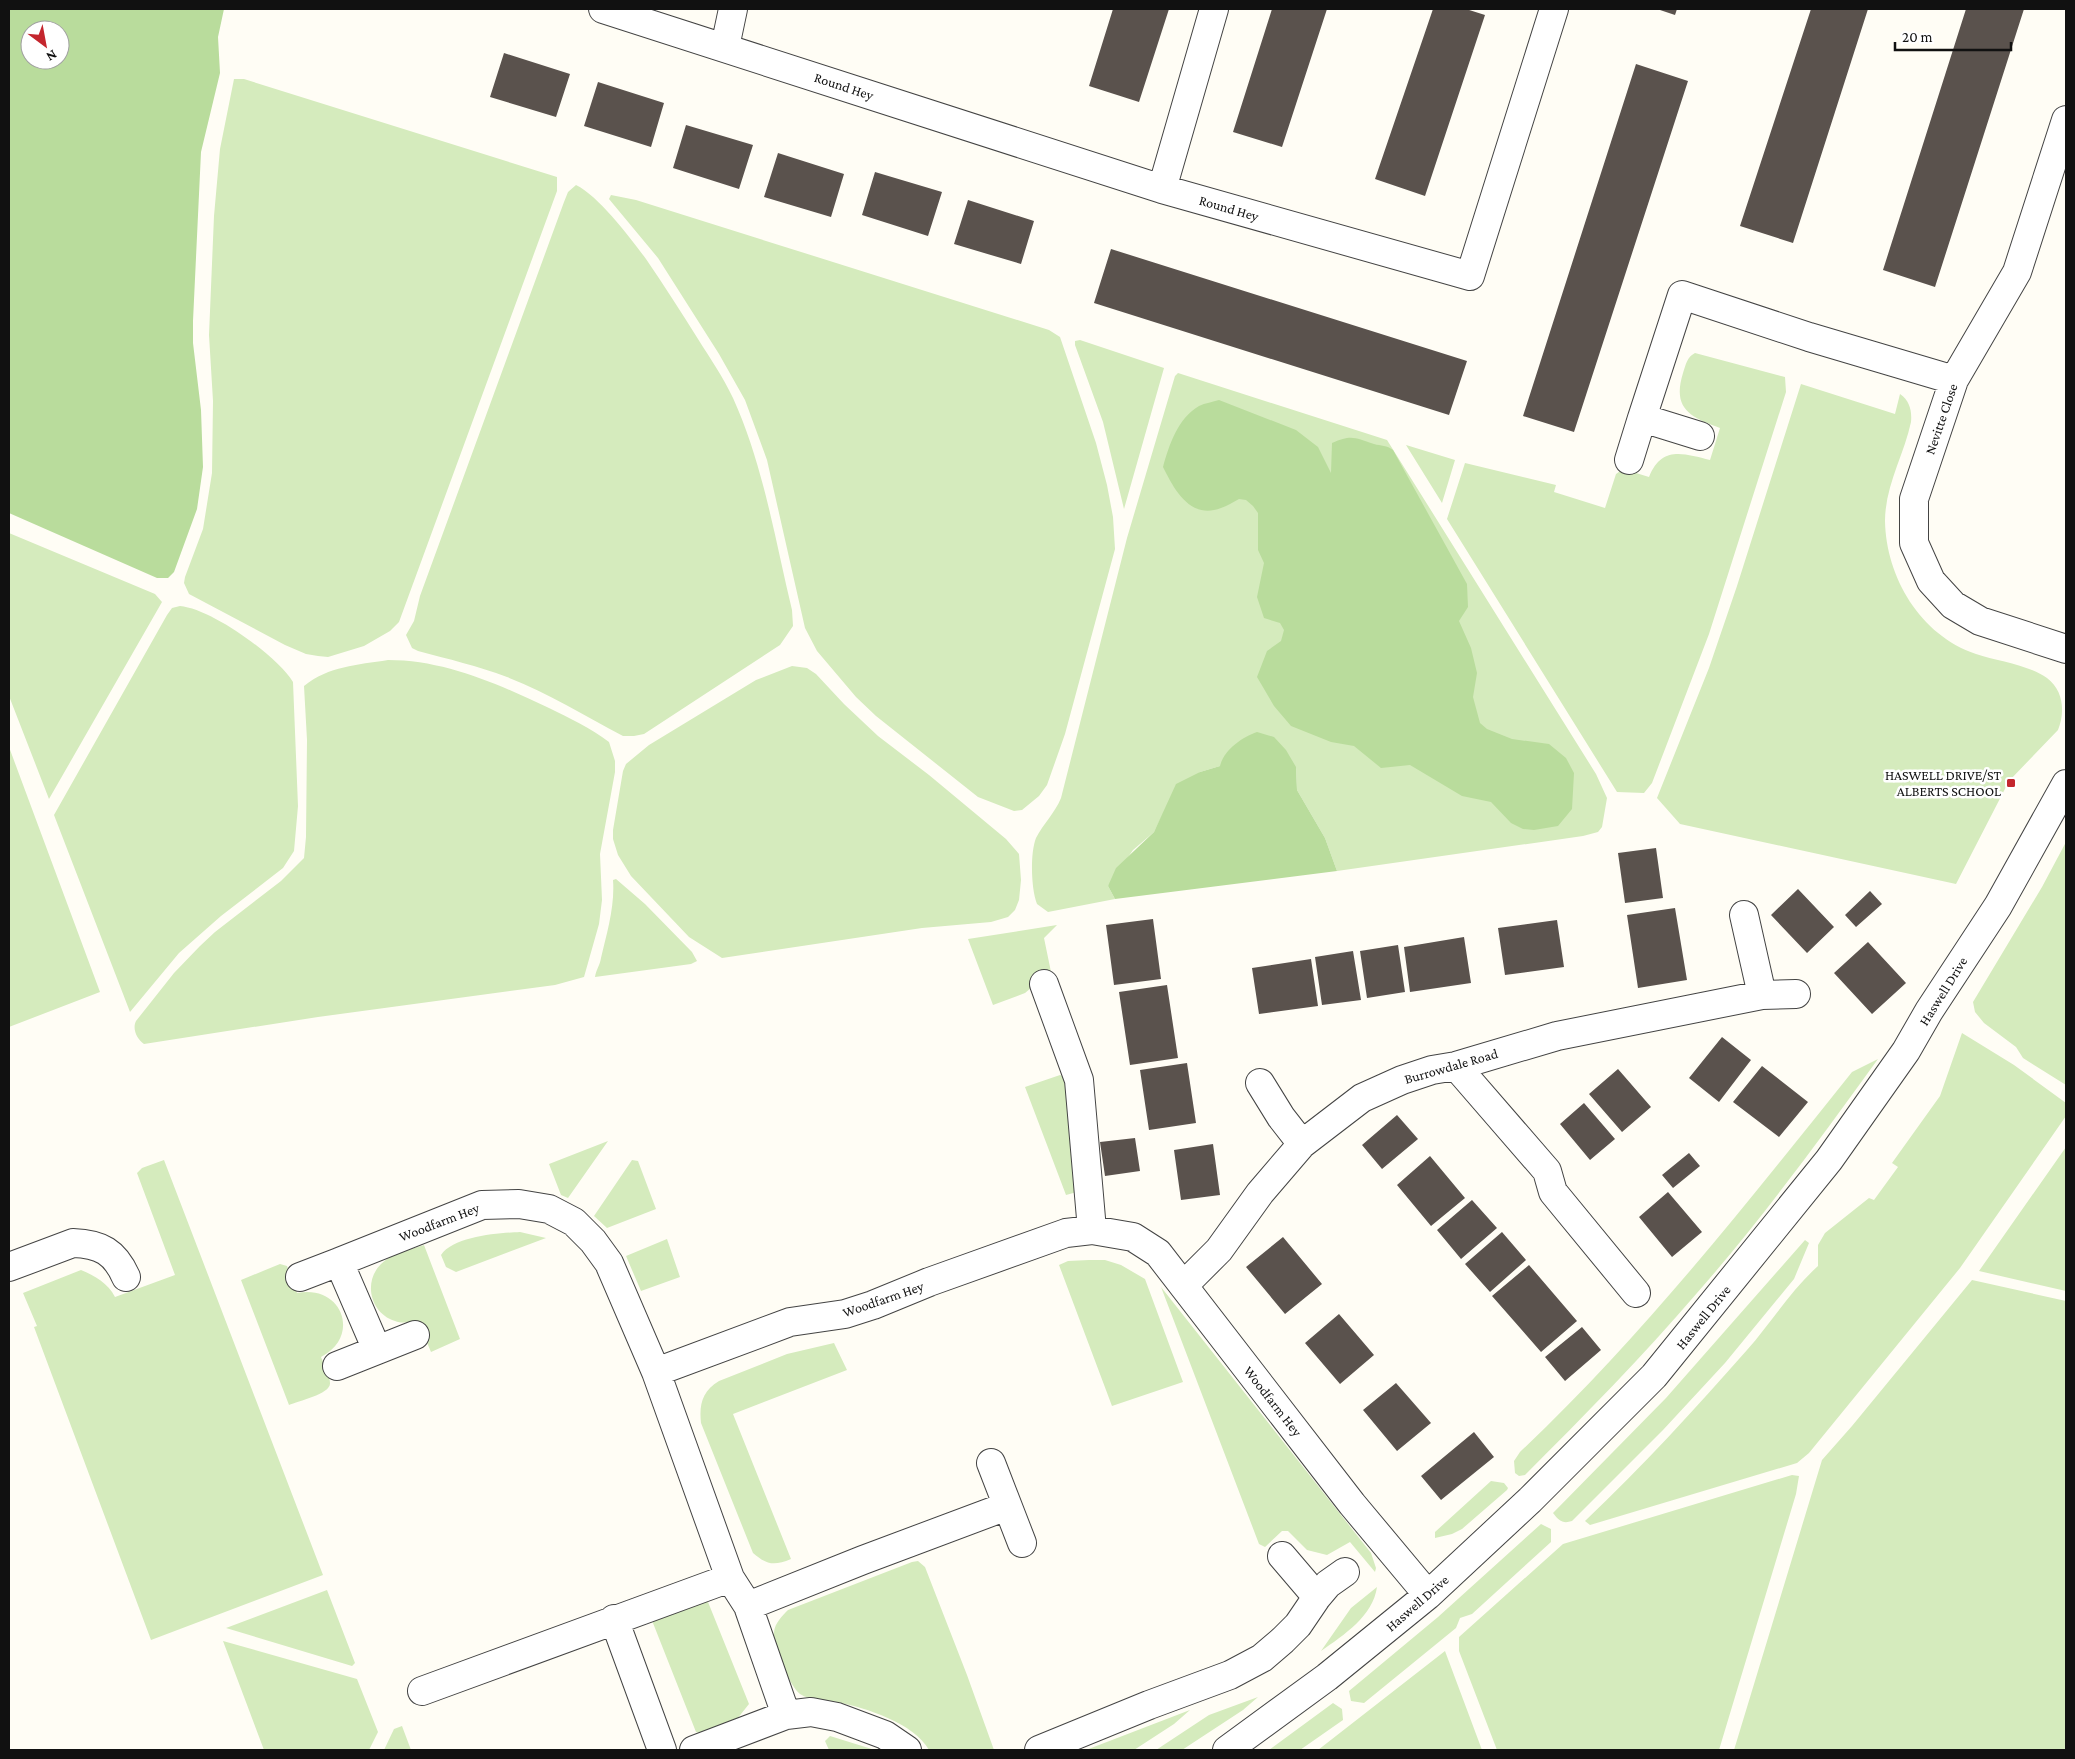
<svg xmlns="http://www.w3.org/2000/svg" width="2075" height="1759" font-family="'Crimson Pro',serif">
  <rect width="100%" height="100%" fill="#fffdf5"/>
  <path fill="#d5ebbd" d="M234,79H244L557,177V191L399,622L390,631L364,646L328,657L318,656L306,654L285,645L189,594L184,583L185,577L203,529L212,473L213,401L209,335L214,216L220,149Z
    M576,185C599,196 631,239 646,259C664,285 681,312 698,339C710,358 723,377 733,398C763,464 775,539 792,610L793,626L780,645L644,734L634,736H623C585,716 548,693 507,677C478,666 448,659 418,651L412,648L406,635L414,621L420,596L564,202L568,192Z
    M611,195L636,200L1049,330L1060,337L1096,443L1107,485L1113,517L1115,549L1065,734L1047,785L1039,796L1022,810L1014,811L978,797L876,716L856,697L817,651L805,628L767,460L745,400L719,354L658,258L609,199Z
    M1080,340L1164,368L1124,509L1103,422L1075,345V341Z
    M1695,353L1785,377L1786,392L1709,634L1652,783L1644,793L1617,792L1447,519L1465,463L1556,485L1554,492L1605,508L1616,474L1623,469L1649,477C1662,445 1684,454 1710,460L1720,428C1690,417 1672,409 1683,373C1686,364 1687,357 1695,353Z
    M1178,373L1387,440L1596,774L1607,798L1602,827L1598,832L1583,836L1337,871L1325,838L1297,790L1296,767L1220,766L1200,772L1164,812L1154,832L1133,850L1108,886L1115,899L1048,912L1037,904C1031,889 1030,853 1036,838C1043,824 1055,813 1061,798L1127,538L1175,376Z
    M1801,384L1895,414L1900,394C1910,401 1912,411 1911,422C1904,455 1885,486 1885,521C1886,577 1920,635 1976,654C1997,661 2029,665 2047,678C2064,691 2065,712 2058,730L2009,781L1956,884L1680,824L1657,798L1709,668L1737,586Z
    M1406,445L1455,460L1442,503Z
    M9,533L155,594L162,602L49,799L9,696Z
    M180,606C212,609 276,655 293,682L298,806L294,851L283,868L221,916L179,953L130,1012L54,815L167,615L172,608Z
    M388,660C445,660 498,684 549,708C569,718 591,728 609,742L615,761V772L600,854L602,900L599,924L584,977L555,985L318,1017L144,1044C137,1039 132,1029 136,1021L174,973L200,946L215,932L281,881L304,858L306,837L307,740L304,686C329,666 357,665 388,660Z
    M792,666L807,668L816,674L844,704L878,736L929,775L1006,839L1019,854L1021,880L1019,900L1015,910L1008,917L991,922L922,928L722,958L689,937L631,876L618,855L613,839V830L623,771L626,764L649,745L756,680Z
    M9,747L100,992L9,1027Z
    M2066,842V1085L2023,1058L2016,1047L1984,1023L1975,1012L1973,1002L2042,887Z
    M616,879L645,904L692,952L697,961L691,964L595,977C596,970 600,965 601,958C607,933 615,906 613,880Z
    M1057,925L1044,938L1051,972L1030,979L1031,988L1025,993L993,1005L968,939Z
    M1962,1033L2014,1065L2066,1103V1116L1960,1268L1809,1453L1797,1463L1590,1525L1585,1521C1642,1467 1695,1409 1747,1350C1770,1324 1792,1289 1818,1266V1245L1825,1233L1869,1198L1874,1200L1898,1167L1892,1163L1940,1096Z
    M1878,1059C1820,1139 1762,1219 1697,1293C1642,1357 1584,1416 1525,1475L1519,1476L1515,1473L1514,1461L1520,1452C1643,1336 1747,1203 1852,1072Z
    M1060,1075L1068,1079L1077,1192L1066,1195L1025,1087Z
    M608,1141L568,1198L561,1195L549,1164Z
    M2066,1147V1291L1979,1271Z
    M164,1160L323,1575L151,1640L34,1327L37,1326L23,1293L81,1270C95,1276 108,1283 115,1297L175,1275L137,1173L142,1168Z
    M632,1160L638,1161L656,1209L607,1228L594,1216Z
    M520,1232L546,1238L456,1272L446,1267L441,1255C454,1236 499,1233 520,1232Z
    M667,1239L680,1277L641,1291L626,1256Z
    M1805,1240L1809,1243L1794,1279L1725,1363L1663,1430L1572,1521C1563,1524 1559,1521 1553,1513L1666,1398Z
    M424,1245L460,1339L431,1352L418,1321C410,1322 402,1324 395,1321C370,1313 363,1282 381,1264C392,1253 410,1250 424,1245Z
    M1089,1260H1105L1121,1265L1145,1279L1183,1382L1112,1406L1059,1265L1068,1261Z
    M280,1264L287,1266L297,1293C343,1284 361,1337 321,1357C324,1365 330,1375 330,1383C331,1394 298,1401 289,1405L241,1280Z
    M1972,1280L2066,1301V1750H1734L1822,1460L1852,1426Z
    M1161,1287L1371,1553L1376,1568L1375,1572L1350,1542L1327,1555L1307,1550L1288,1531H1282L1265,1547L1259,1544Z
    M834,1343L847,1370L733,1414L791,1559C774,1566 767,1565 753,1553L701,1423C699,1405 702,1391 719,1381L787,1354Z
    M1792,1475L1799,1476L1796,1494L1719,1750H1497L1459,1651V1637L1563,1544Z
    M1491,1481L1504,1483L1508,1488L1507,1490L1462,1529L1452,1534L1435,1538V1532Z
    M1541,1524L1551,1529V1542L1472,1614L1460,1618L1456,1628L1364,1703L1351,1701L1349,1691L1438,1617Z
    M918,1561L925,1567L967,1675L994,1750H929C914,1723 866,1708 837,1702C825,1699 810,1701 800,1694C790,1687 772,1644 774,1632C775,1623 782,1616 788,1610L912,1562Z
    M1377,1587C1373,1616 1344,1635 1321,1651L1351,1608Z
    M327,1590L355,1663L352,1666L226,1628Z
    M702,1598L708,1602L749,1704L737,1719L701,1733L696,1732L651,1618Z
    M223,1641L357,1679L378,1732L369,1750H264Z
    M1445,1651L1482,1750H1318Z
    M1258,1697L1243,1710L1182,1750H1156L1209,1715Z
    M1333,1703L1342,1709L1343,1720L1300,1750H1269Z
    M1190,1710L1174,1724L1134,1750H1086Z
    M402,1726L411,1750H384L394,1729Z
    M830,1736L875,1750H829L825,1741Z"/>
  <path fill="#b9dc9c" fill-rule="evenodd" d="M9,9H224L218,37L220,73L201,152L193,321V343L201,410L203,467L197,509L174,572L168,578H157L9,513ZM30,30H60V60H30Z
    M1219,400L1296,430L1318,447L1331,473L1332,443C1352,434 1355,438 1374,444C1381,446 1387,445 1393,450L1467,584L1468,607L1459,621L1471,648L1477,673L1473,697L1480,723L1487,729L1512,739L1549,744L1566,758L1574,773L1572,809L1558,826L1534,830L1523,829L1511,823L1491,802L1462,796L1410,765L1381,768L1354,746L1331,742L1291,726L1274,706L1257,677L1267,651L1281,641L1284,630L1280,623L1264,618L1257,597L1264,563L1258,550V513L1253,506L1246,500L1239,499C1233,502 1227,506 1221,508C1190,520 1174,489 1163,467C1169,445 1178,418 1199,406C1205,403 1213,402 1219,400Z
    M1257,732L1274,737L1286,750L1296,767L1297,790L1325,838L1337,871L1115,899L1108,886L1116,868L1154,832L1176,784L1200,772L1220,766C1224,750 1242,737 1257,732Z"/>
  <path fill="#5a524d" d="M1113,9H1169L1139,102L1089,86Z
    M1272,9H1327L1282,147L1233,132Z
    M1433,9H1466L1485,15L1425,196L1375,179Z
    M1657,9H1677L1675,15Z
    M1811,9H1868L1793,243L1740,226Z
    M1966,9H2024L1935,287L1883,270Z
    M504,53L570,74L556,117L490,97Z
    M1636,64L1688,81L1574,432L1523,416Z
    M598,82L664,103L651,147L584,126Z
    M686,125L753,145L739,189L673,168Z
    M778,153L844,174L831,217L764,197Z
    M875,172L942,192L928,236L862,215Z
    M968,200L1034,221L1021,264L954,244Z
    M1111,249L1467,361L1449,415L1094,303Z
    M1656,848L1663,898L1625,903L1618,853Z
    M1798,889L1834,927L1807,953L1771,915Z
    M1870,891L1882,904L1856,927L1845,915Z
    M1675,908L1687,980L1638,988L1627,915Z
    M1153,919L1161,979L1114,985L1106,925Z
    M1557,920L1564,967L1505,975L1498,928Z
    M1464,937L1471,983L1410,992L1404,947Z
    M1868,942L1906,983L1872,1014L1834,973Z
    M1398,945L1405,992L1367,998L1360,951Z
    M1353,951L1361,1000L1322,1005L1315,957Z
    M1311,959L1318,1006L1259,1014L1252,968Z
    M1167,985L1178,1058L1130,1065L1119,992Z
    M1722,1037L1751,1060L1719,1102L1689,1078Z
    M1187,1063L1196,1123L1149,1130L1140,1070Z
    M1762,1066L1808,1102L1779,1137L1733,1102Z
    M1618,1069L1651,1107L1622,1132L1589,1094Z
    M1584,1103L1615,1139L1590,1160L1560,1124Z
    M1397,1115L1418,1139L1382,1169L1362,1145Z
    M1135,1138L1140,1171L1105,1176L1100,1142Z
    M1213,1144L1220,1195L1181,1200L1174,1150Z
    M1689,1153L1700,1166L1673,1188L1662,1175Z
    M1430,1156L1465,1198L1431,1226L1397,1185Z
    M1668,1192L1702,1232L1672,1257L1639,1217Z
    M1472,1200L1497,1228L1461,1259L1437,1230Z
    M1502,1232L1526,1260L1490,1292L1465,1264Z
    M1283,1237L1322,1284L1285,1314L1246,1267Z
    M1529,1265L1577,1321L1541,1352L1492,1296Z
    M1339,1314L1374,1355L1340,1384L1305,1343Z
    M1582,1327L1601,1350L1565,1381L1545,1357Z
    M1396,1383L1431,1423L1397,1451L1363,1410Z
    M1474,1432L1494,1457L1441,1500L1421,1476Z"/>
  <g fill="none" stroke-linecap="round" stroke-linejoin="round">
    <defs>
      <path id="minor" d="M603,9L1162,189L1470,276L1554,9
        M725,47L733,9
        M2066,120L2017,272L1954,380L1914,499V543L1931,581L1953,605L1980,621L2066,649
        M1162,189L1214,9
        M1642,418L1682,295L1809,337L1954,380
        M1629,460L1642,418L1700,436
        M1744,915L1762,995
        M1044,984L1079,1080L1092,1230
        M1456,1066L1547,1171L1553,1192L1636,1293
        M1260,1083L1281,1117L1302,1144
        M9,1267L73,1243C101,1244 115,1252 126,1277
        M300,1277L339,1262
        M1184,1285L1219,1250L1260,1193L1302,1144L1362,1098L1402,1080L1432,1070L1456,1066L1557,1036L1762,995L1796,994
        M377,1350L339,1262L482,1205L519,1204L549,1209L574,1222L593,1241L609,1263L656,1372L730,1578L748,1606L786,1715
        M337,1366L415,1335
        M656,1372L790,1322L845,1314L873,1305L929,1282L1066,1233L1092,1230L1133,1237L1158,1253L1352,1504L1428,1595
        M991,1463L1022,1543
        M1282,1556L1317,1597
        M748,1606L863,1560L1007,1506
        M614,1619L662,1750
        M422,1691L730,1578
        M694,1750L786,1715L811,1712L837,1717L885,1735L907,1750
        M1039,1750L1149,1705L1230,1675L1262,1658L1283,1640L1298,1625L1317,1597L1328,1584L1345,1572
        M1227,1750L1327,1677L1428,1595L1530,1500L1654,1376L1829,1160L1906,1051L1929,1011L1998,906L2066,784"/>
    </defs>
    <use href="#minor" stroke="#444" stroke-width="30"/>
    <use href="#minor" stroke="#fff" stroke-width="28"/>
  </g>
  <rect fill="#c4262e" stroke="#fff" stroke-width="2" x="2006" y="778" width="10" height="10" rx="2.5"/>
  <g text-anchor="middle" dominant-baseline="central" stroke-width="5" stroke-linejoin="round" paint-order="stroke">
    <g font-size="14" fill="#111" stroke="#fff">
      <text transform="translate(844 86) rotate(18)">Round Hey</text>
      <text transform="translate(1229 208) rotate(16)">Round Hey</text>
      <text transform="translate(1941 419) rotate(-71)">Nevitte Close</text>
      <text transform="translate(1943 991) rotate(-58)">Haswell Drive</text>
      <text transform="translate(1451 1066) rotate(-16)">Burrowdale Road</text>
      <text transform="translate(439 1222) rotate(-21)">Woodfarm Hey</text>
      <text transform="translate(883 1299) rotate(-19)">Woodfarm Hey</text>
      <text transform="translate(1703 1317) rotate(-51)">Haswell Drive</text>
      <text transform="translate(1273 1401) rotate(52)">Woodfarm Hey</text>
      <text transform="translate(1417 1603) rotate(-41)">Haswell Drive</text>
    </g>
    <g font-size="14" fill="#111" stroke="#fff" text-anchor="end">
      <text x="2001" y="775">HASWELL DRIVE/ST<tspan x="2001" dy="16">ALBERTS SCHOOL</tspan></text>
    </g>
  </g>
  <rect width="2075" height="1759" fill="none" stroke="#111111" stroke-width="20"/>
  <g transform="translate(45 45) rotate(148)"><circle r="24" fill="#ffffff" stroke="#a0a0a0"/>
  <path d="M0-4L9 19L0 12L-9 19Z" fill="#c4262e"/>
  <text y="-8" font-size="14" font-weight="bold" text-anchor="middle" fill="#111111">N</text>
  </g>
  <path d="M1895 42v8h116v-8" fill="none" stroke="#111111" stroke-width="2.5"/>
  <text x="1902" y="42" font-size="15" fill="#111111" stroke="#ffffff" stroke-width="4" paint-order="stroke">20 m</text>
</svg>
